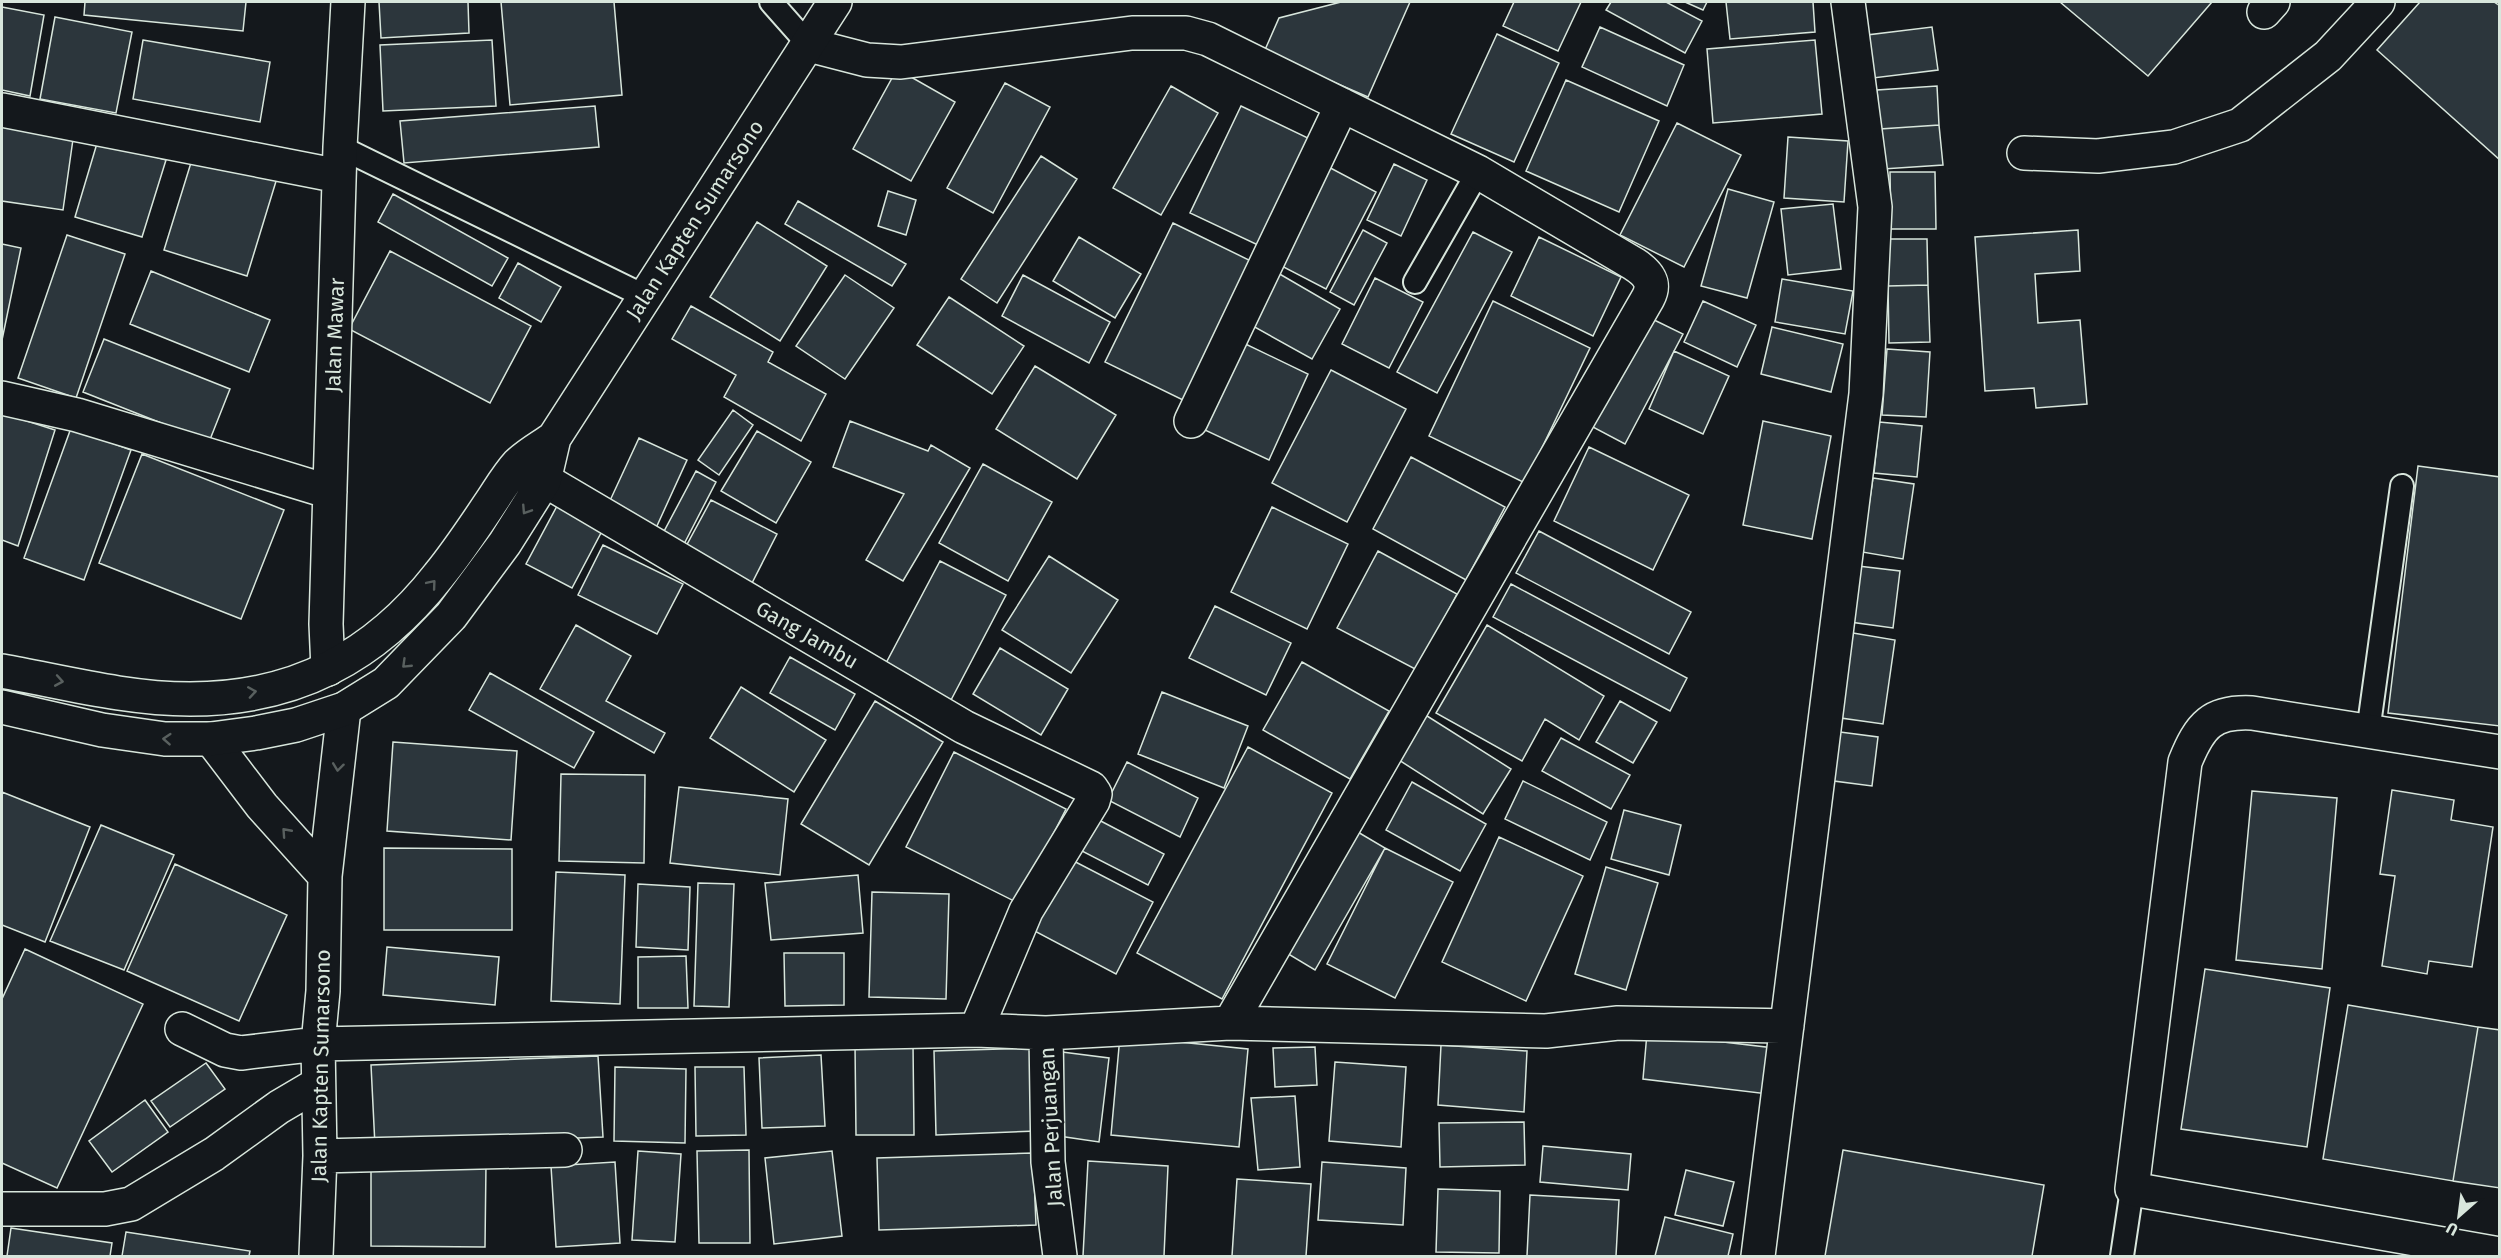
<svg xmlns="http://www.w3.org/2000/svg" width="2501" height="1258" font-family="'Fira Sans',sans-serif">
  <rect width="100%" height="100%" fill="#14181c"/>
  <path fill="#2c363c" stroke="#d8e6dc" stroke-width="1.5" d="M85,2H246L243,31L84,15Z
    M379,2H468L469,33L381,38Z
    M501,2H614L622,95L510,105Z
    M1341,2H1410L1368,97L1264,52L1279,18Z
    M1514,2H1581L1558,51L1503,26Z
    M1611,2H1666L1702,21L1685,53L1606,10Z
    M1685,2H1707L1703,10Z
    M1726,2H1813L1815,32L1730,39Z
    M2060,2H2212L2148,76Z
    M2420,2H2494L2500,6V160L2377,50Z
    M2,7L44,15L30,96L2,90Z
    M55,17L132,32L116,113L40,99Z
    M1600,27L1684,65L1667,106L1582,67Z
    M1932,27L1938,70L1873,78L1867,35Z
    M1497,34L1559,63L1514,162L1451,134Z
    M143,40L270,62L260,122L133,99Z
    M492,40L496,106L383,111L380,45Z
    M1815,40L1822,114L1713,123L1707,49Z
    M897,69L955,102L911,181L853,149Z
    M1566,80L1659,121L1619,212L1526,171Z
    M1005,83L1050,107L993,213L947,188Z
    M1171,86L1218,113L1161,215L1113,188Z
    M1937,86L1939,125L1880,129L1877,90Z
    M595,106L599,147L404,163L400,121Z
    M1241,106L1310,139L1260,246L1190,213Z
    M2,115L75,125L63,210L2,201Z
    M1677,123L1741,155L1684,267L1620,235Z
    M1939,125L1943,165L1883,169L1880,129Z
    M1788,137L1848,141L1844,202L1784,198Z
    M98,140L166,160L142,237L75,217Z
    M194,153L277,178L247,276L164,250Z
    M1041,156L1077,179L997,303L961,279Z
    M1321,163L1376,192L1326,289L1270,260Z
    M1394,164L1427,180L1401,236L1367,220Z
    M1890,172H1935L1936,229H1891Z
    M1728,189L1774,202L1747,298L1701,286Z
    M888,191L916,200L906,235L878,226Z
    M393,194L508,258L492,286L378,222Z
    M798,201L906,264L892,286L785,224Z
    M1833,204L1841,269L1788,275L1781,209Z
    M757,222L827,266L780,341L710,297Z
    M1173,223L1255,263L1187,402L1105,362Z
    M1363,230L1387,243L1354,305L1330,292Z
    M2078,230L2080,271L2035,274L2038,323L2080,320L2087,404L2036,408L2034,388L1985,391L1975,237Z
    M1473,232L1512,252L1437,393L1397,372Z
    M67,235L125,254L76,398L18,378Z
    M1079,237L1141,274L1115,318L1053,281Z
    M1539,237L1621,277L1593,336L1511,296Z
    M1886,239H1927L1928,285L1888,286Z
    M2,244L21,248L2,340Z
    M390,251L531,326L490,403L349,329Z
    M518,263L561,287L541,322L499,298Z
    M1271,269L1340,309L1312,359L1242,320Z
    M151,271L270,320L249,372L130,324Z
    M845,275L894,308L845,379L796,346Z
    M1023,275L1110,322L1089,363L1002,316Z
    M1375,278L1423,302L1389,368L1342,344Z
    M1782,279L1853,291L1845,334L1775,322Z
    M1928,285L1930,342L1889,343L1888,286Z
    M949,297L1024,346L992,394L917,345Z
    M1493,301L1590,348L1525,483L1429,436Z
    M1703,301L1756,325L1737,367L1684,342Z
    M691,306L773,352L768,362L826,394L801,441L724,397L736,375L672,339Z
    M1646,316L1683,334L1625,444L1589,425Z
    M1772,327L1843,344L1831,392L1761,374Z
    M1233,338L1308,374L1269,460L1192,424Z
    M104,339L230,389L209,442L83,392Z
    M1887,349L1930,352L1926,417L1882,415Z
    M1674,351L1729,376L1703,434L1649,409Z
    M1035,366L1116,415L1077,479L996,429Z
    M1331,370L1406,409L1347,522L1272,483Z
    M733,410L753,425L719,475L698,460Z
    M2,413L55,430L18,546L2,540Z
    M850,421L928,451L931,445L970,468L903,581L866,560L904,494L833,467Z
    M1763,421L1831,436L1812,539L1743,525Z
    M1879,422L1922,426L1917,477L1874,473Z
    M71,428L131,450L84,580L24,558Z
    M757,431L811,462L776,523L721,491Z
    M639,438L687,460L656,528L607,507Z
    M1589,447L1689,495L1653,570L1554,521Z
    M142,454L284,510L241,619L99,563Z
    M1411,457L1505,507L1466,580L1373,529Z
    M983,464L1052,502L1008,581L939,543Z
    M2418,466L2500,477V726L2388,713Z
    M696,471L716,482L682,548L661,537Z
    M1873,478L1914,484L1903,559L1862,552Z
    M711,500L777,534L751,585L684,550Z
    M557,506L602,531L572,588L526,564Z
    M1272,507L1348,544L1307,629L1231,592Z
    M1539,531L1691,612L1669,654L1516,573Z
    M603,545L683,584L657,634L578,595Z
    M1378,551L1457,594L1417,670L1337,628Z
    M1049,556L1118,600L1071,673L1002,630Z
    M940,561L1006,595L951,700L885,665Z
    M1858,566L1900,571L1893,628L1850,622Z
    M1511,584L1687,678L1670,711L1493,617Z
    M1215,606L1291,643L1266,695L1189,658Z
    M576,625L631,656L606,701L665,733L654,753L540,689Z
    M1487,625L1604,696L1579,740L1545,719L1522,761L1436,713Z
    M1853,633L1895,640L1883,724L1841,718Z
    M1000,648L1068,689L1041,735L973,694Z
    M790,657L855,694L835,730L770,693Z
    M1302,662L1389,711L1350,779L1263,730Z
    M490,673L594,732L574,768L469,710Z
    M741,687L826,740L794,792L710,738Z
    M1162,692L1248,726L1224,788L1138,754Z
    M875,701L943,742L869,865L801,824Z
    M1620,701L1657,722L1633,763L1596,742Z
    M1416,709L1511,769L1483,814L1388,753Z
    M1840,732L1878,737L1872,786L1834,781Z
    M1561,738L1630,775L1611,809L1542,771Z
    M393,742L517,751L511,840L387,831Z
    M1248,747L1332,793L1222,999L1137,953Z
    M954,752L1066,809L1018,903L906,847Z
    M1127,762L1198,798L1180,837L1108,800Z
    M561,774L645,775L644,863L559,861Z
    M1523,781L1607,822L1590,860L1505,819Z
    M1412,782L1486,824L1460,871L1386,830Z
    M679,787L788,799L780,875L670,863Z
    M2392,790L2454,800L2451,820L2493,827L2472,967L2429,961L2427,974L2382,966L2395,876L2380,874Z
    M2252,791L2337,798L2322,969L2236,960Z
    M2,792L90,827L45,942L2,925Z
    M1624,810L1681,825L1669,875L1611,859Z
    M1095,818L1164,854L1148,885L1078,849Z
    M101,825L174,855L124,970L50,941Z
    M1351,828L1385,848L1315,970L1280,949Z
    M1499,837L1583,876L1526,1001L1442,962Z
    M384,848L512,849V930H384Z
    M1385,848L1453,882L1395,998L1327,964Z
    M1064,856L1153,902L1116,974L1027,927Z
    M175,864L287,915L239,1021L127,971Z
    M1606,867L1658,883L1626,990L1575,974Z
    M556,872L625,875L620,1004L551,1001Z
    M858,875L863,933L771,940L765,883Z
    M698,883L734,884L729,1007L694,1006Z
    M638,884L690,887L688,950L636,947Z
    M872,892L949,894L946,999L869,997Z
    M387,947L499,957L495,1005L383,995Z
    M25,949L143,1004L57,1188L2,1163V999Z
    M784,953H844V1005L785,1006Z
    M686,956L688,1008H638V957Z
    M2205,969L2330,988L2307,1147L2181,1129Z
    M2348,1005L2478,1027L2453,1181L2323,1159Z
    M2478,1027L2500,1030V1188L2453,1181Z
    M1647,1033L1774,1048L1768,1094L1643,1079Z
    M1120,1036L1248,1049L1239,1147L1111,1135Z
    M855,1044H913L914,1135H856Z
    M1441,1045L1527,1051L1524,1112L1438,1105Z
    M1315,1047L1317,1085L1275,1087L1273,1048Z
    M1034,1048L1037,1131L936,1135L934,1051Z
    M1062,1052L1109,1058L1099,1142L1052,1135Z
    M821,1055L825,1126L762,1128L759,1058Z
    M598,1056L603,1137L375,1146L371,1065Z
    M1335,1062L1406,1067L1401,1147L1329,1141Z
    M206,1063L225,1089L170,1127L151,1101Z
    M615,1067L686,1069L685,1143L614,1141Z
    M695,1067H744L746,1135L696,1136Z
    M1295,1096L1300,1167L1258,1170L1251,1098Z
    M145,1100L168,1132L112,1172L89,1141Z
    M1524,1122L1525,1165L1440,1167L1439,1123Z
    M1543,1146L1631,1154L1628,1190L1540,1182Z
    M749,1150L750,1243H699L697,1151Z
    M1843,1150L2044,1185L2032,1256H1825Z
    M638,1151L681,1154L675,1242L632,1240Z
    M832,1151L842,1236L774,1244L765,1158Z
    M1033,1153L1036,1225L879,1230L877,1158Z
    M1088,1161L1168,1166L1164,1256H1083Z
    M615,1162L620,1243L556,1247L551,1166Z
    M1322,1162L1406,1168L1403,1225L1318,1220Z
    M371,1163L486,1164L485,1247L371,1246Z
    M1686,1170L1734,1182L1723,1226L1675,1215Z
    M1237,1179L1311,1184L1306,1256H1232Z
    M1438,1189L1500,1191L1499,1253L1436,1252Z
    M1530,1195L1619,1200L1616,1256H1527Z
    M1665,1217L1733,1234L1728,1256H1655Z
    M11,1228L112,1243L110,1256H7Z
    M126,1232L250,1251L249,1256H122Z"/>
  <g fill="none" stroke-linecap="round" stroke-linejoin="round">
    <defs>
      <path id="service" d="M771,2L809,45
        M340,147L646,297
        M1415,282L1478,172
        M2368,732L2402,486
        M2122,1256L2132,1189"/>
      <path id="minor" d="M2264,12L2273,2
        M809,45L867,60L901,62L1132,33H1186L1208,39L1478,172L1634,264C1648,273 1656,283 1648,298L1230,1023
        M2,110L339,176
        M2024,153L2098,156L2174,147L2240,125L2328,56L2378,2
        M2,398L77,415L330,492
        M1191,421L1342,105
        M519,465L964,727L1091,788L1095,794L1093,801L1026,911L976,1030
        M328,669L326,624L340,147L348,2
        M211,739L262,806L325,876
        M2500,752L2252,713C2212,711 2200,725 2185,762L2132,1189L2500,1254
        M182,1029L225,1050L241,1053L318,1044L976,1030L1046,1033L1230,1023L1546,1031L1618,1023L1787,1026
        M1046,1033L1048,1162L1060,1256
        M320,1156L565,1150
        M2,1209H105L131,1204L214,1154L279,1107L318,1084
        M316,1256L320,1156L318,1044L323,991L325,876L344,709
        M1758,1256L1866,394L1875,207L1848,2"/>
      <path id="trunk" d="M2,671C63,682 127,699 190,699C295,699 375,657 439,575C457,553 473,529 489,505C498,492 507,476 518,464C528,454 543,446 554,438
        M2,707L102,730L165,739H211L256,733L296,725L344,709L386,683L451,616L505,543L544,481L554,438L835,2"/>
    </defs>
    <use href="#service" stroke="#d8e6dc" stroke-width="26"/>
    <use href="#minor" stroke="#d8e6dc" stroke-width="36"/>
    <use href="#trunk" stroke="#d8e6dc" stroke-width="36"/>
    <use href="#service" stroke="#14181c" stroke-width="22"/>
    <use href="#minor" stroke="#14181c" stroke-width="33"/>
    <use href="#trunk" stroke="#14181c" stroke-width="33"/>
  </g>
  <defs><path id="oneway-chevron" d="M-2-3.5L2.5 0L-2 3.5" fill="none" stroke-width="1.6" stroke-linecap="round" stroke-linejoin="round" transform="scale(1.5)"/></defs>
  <g stroke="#59605f">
    <use href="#oneway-chevron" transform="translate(526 510) rotate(123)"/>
    <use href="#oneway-chevron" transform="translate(432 584) rotate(-50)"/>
    <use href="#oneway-chevron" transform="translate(406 664) rotate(136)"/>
    <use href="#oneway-chevron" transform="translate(59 681) rotate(10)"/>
    <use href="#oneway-chevron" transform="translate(252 692) rotate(-9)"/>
    <use href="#oneway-chevron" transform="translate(167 739) rotate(-176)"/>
    <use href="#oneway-chevron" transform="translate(338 767) rotate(97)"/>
    <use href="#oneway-chevron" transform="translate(286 832) rotate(-132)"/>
  </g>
  <g text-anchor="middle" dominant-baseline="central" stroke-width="4.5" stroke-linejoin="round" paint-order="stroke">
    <g font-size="21" fill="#d8e6dc" stroke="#14181c">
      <text transform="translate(695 220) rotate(-57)">Jalan Kapten Sumarsono</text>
      <text transform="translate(335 335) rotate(-88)">Jalan Mawar</text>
      <text transform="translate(807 635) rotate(30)">Gang Jambu</text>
      <text transform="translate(321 1066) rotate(-89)">Jalan Kapten Sumarsono</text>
      <text transform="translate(1051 1127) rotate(-93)">Jalan Perjuangan</text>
    </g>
  </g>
  <rect width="2501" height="1258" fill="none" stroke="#d8e6dc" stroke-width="6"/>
  <g transform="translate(2459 1216) rotate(208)" stroke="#14181c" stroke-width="4.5" paint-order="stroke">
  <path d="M0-4.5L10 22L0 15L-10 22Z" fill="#d8e6dc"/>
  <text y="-9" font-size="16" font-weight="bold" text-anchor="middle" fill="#d8e6dc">U</text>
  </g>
</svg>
